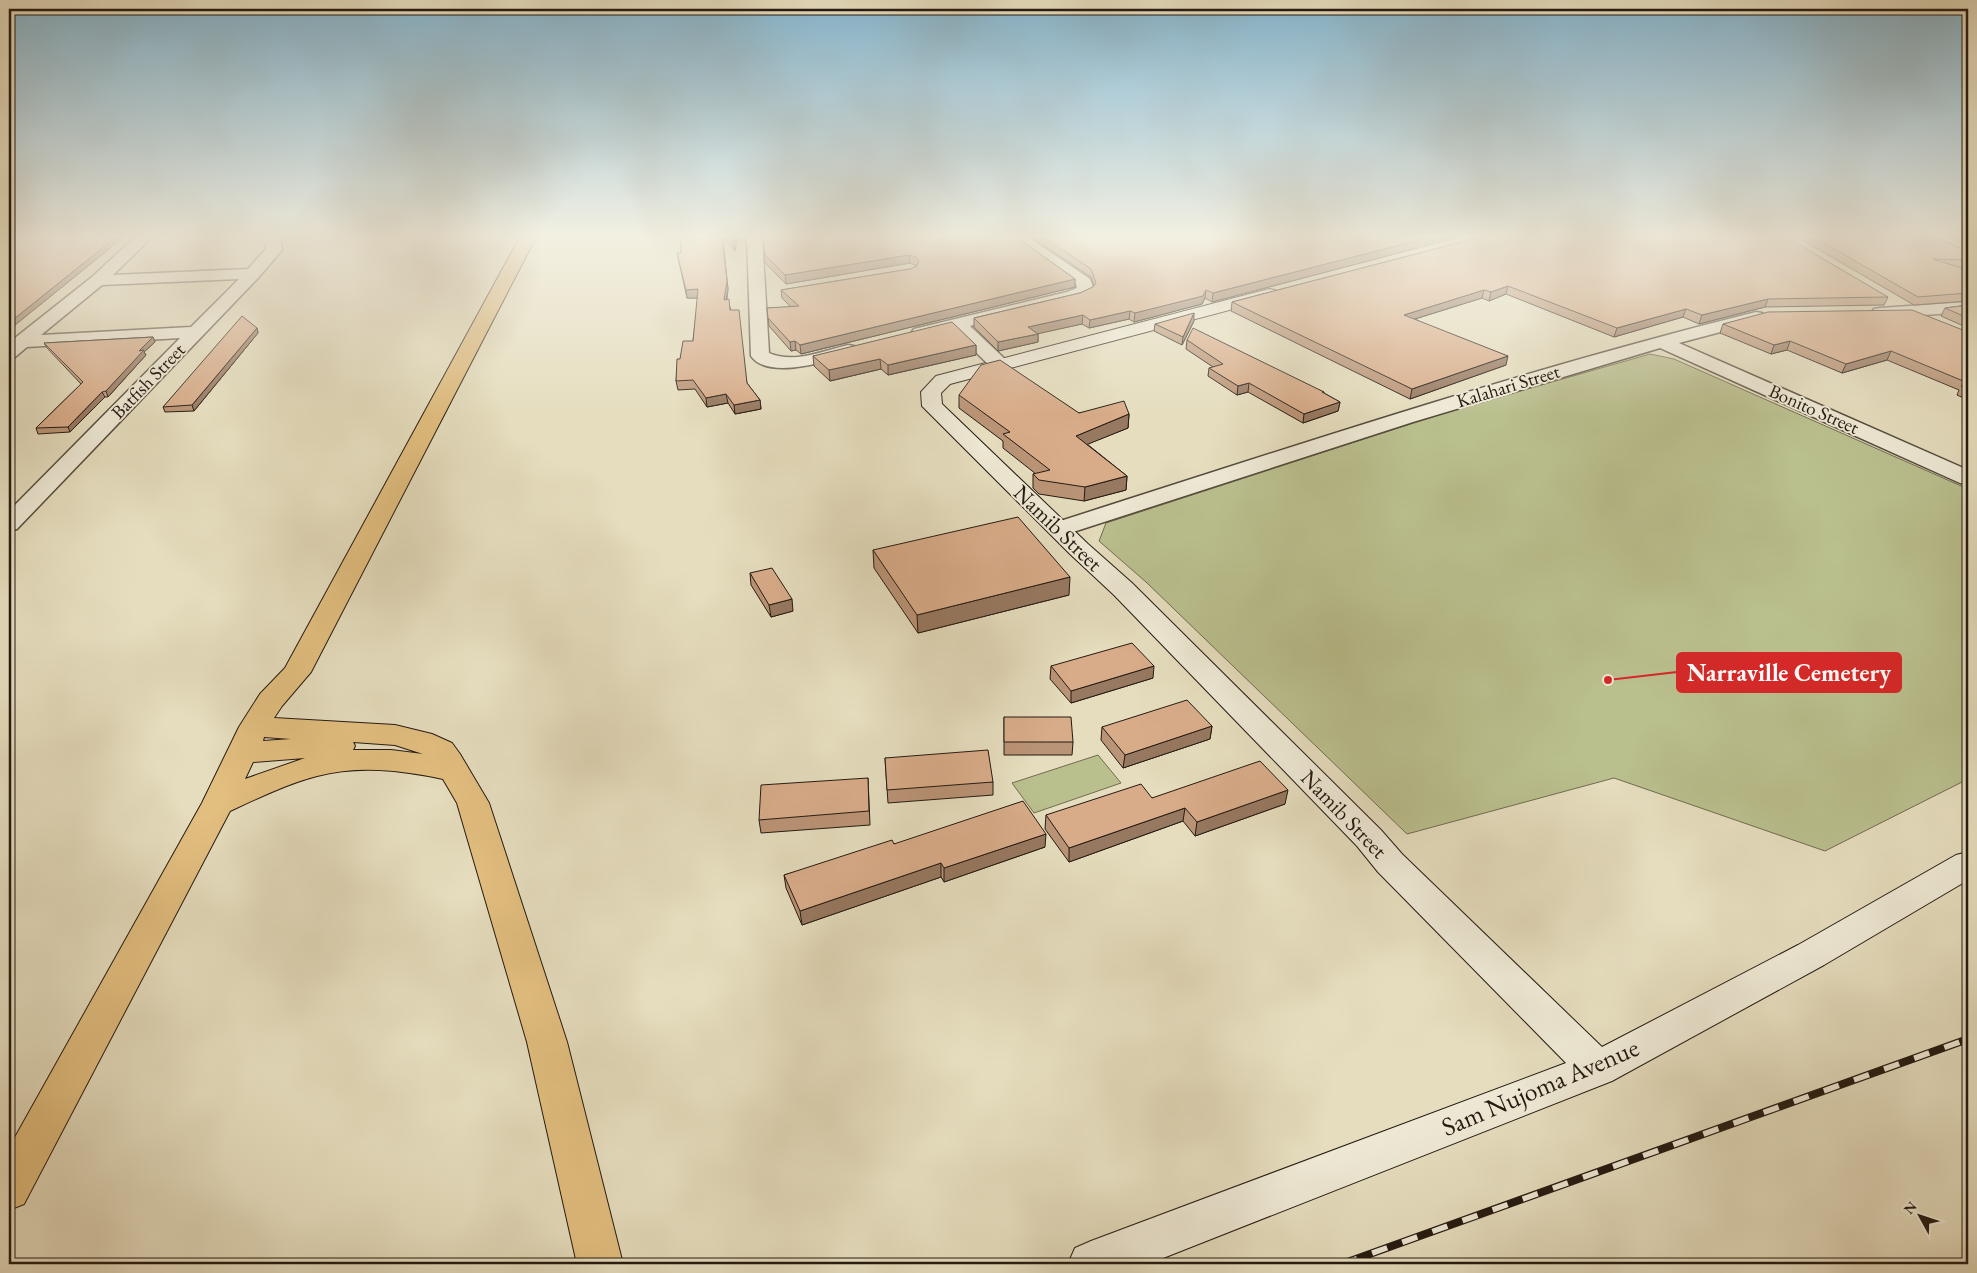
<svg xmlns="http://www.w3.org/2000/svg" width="1977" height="1273" font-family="'EB Garamond',serif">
  <rect width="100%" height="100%" fill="#e5ddbe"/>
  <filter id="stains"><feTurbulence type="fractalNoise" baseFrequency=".004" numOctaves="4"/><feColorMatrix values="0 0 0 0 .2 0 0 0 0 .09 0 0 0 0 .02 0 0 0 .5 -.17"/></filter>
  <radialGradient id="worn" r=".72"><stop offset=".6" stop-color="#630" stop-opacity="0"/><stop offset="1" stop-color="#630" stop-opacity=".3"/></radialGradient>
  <path fill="#babf8e" stroke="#706c50" d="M1650,354L1674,359L1968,489V779L1825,851L1614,778L1407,834L1146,582L1099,541L1106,523L1447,412Z
    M1098,755L1121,783L1034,813L1012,783Z"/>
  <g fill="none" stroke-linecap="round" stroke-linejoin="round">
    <defs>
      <path id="street" d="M135,237H152L113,275L248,269L266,249V245L257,237H274L281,243L282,250L259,277L17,529L9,531V511L180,338L27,347L15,357L9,358V344L15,338L92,277ZM239,279L191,327L41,335L102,285Z
        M747,237H762L769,353C794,364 823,351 848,345L854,346L857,350L854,354C831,360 768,381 751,356Z
        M1011,237H1028L1090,279L1094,290L1092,294L1079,300L970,326L1006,360L1008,364L1006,368L999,370L992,368L953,330L920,338L914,337L911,333L914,329L1067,292L1077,288L1076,284L1013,240Z
        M1968,302V312L1880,318L1874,317L1871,313L1874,309L1880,308Z
        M1756,312L1762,313L1765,317L1762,321L1679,343L1968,470V484L1960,483L1660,348L1413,422L1067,534L1059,536L1051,534L1047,529L1051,524C1285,449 1519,371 1756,312Z"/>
      <path id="secondary" d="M1269,289L1275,290L1278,294L1275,298L950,384L941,393L942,404L1088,544L1132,583L1381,830L1402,854L1602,1047L1798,945L1956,855L1968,852V880L1824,965L1612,1081L1148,1264H1068L1075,1248L1091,1241L1566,1063L1378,872L1357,846L1114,595L1070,554L922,406L921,392L936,376Z"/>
      <path id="highway" d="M520,237H536L311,672L282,706L274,718L395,725L432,734L452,743L460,754L489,803L567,1042L623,1264H577L527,1042L457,803L443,779C401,770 359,765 317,776C287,784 258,798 230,811L24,1204L9,1210V1148L202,803L239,727L260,694L285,668ZM264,737L291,739L263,741ZM353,742L395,745L423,754L391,750H353L355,746ZM305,758L245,779L253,762Z"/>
    </defs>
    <use href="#street" stroke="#554b3d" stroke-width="3"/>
    <use href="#secondary" stroke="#251a12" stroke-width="2"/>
    <use href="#highway" stroke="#251a12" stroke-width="2"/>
    <use href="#street" fill="#eee9d5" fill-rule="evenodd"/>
    <use href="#secondary" fill="#eee9d5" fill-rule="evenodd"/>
    <use href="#highway" fill="#e2be7f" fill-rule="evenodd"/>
    <defs>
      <path id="rail" d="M1342,1264L1968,1039"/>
    </defs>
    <use href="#rail" stroke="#251a12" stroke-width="8"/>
    <use href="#rail" stroke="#eee9d5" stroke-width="5.5" stroke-dasharray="16" stroke-linecap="butt"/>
  </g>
  <path fill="#ba9476" stroke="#251a12" d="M681,237H737L735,251L723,239L728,289L727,299L731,310L747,383L760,400L761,409L735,414L728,403L707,407L695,389L678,390L676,381L680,359L693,341L698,298H687L677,253H681Z
    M739,237H747L745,243Z
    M763,237H1016L1075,279V287L801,354L796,350L791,351L769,326L767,308L791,307L782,298L781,290L910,269L917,266L910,263L786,284L765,263Z
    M1031,237H1459L1212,302L1205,298L1202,304L1134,322L1129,319L1089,328L1082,324L1038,333V342L998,351L974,327V318L1080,293L1093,287L1094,286L1091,277Z
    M1481,237L1888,297L1884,305L1765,307L1699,324L1683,317L1614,337L1506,294L1489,301L1482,298L1415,319L1506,365L1410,399L1231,311L1232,302Z
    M1797,237H1936L1968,252V268L1961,267L1968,270V301L1914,305Z
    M1948,237H1968V248Z
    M1968,305V328L1941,316L1945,308Z
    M1194,321L1182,345L1154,331L1155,324Z
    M1723,324L1968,332V400L1957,395L1959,390L1887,360L1842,373L1787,350L1771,354L1720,333Z
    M257,328L258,333L194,411L165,412L163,407Z
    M153,337L155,342L144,352L146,355L108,397H105L70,432L38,434L36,428L81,384L47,348L44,343Z
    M1187,340L1324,392V393L1340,402L1338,411L1303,423L1248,392L1237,395L1208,376L1209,368L1213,367L1186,349Z
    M976,345V355L888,375L881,369L830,381L814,366L813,356Z
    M959,395L1079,413L1129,414L1128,428L1087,444L1127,476L1126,490L1084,501L1039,494L1033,488V474H1036L1003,448V441L959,408Z
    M873,550L1069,595L918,633L874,568Z
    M750,573L793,611L771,617L751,585Z
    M1051,666L1153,678L1071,703L1050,679Z
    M1004,717L1073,742L1072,755H1004Z
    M1212,726L1210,739L1123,768L1101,740L1102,727Z
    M885,758L993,782V795L888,803Z
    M868,778L870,825L761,833L759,820Z
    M1152,798L1285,804L1195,836L1183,821L1069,862L1045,829L1046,815Z
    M894,844L1045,847L944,882L941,877L802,925L786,888L784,875Z"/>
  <path fill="#977860" stroke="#251a12" d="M116,237H124L9,330V323Z
    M722,237L728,289L725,308L724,300Z
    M735,237H737L735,251L734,243Z
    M1431,237H1459L1212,302L1213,293Z
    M909,255L910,263L786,284L785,275Z
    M1075,279V287L801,354L800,345Z
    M1508,286L1506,294L1489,301L1491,292Z
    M698,289L700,298H687L686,290Z
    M1206,290L1205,298L1202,304L1134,322L1135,313Z
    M1484,290L1482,298L1402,323L1404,315Z
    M1768,299L1765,307L1699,324L1702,315Z
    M1686,309L1683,317L1614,337L1617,328Z
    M1130,311L1129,319L1089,328L1090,320Z
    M1194,313V321L1182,345L1183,337Z
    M1083,315L1082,324L1028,336V327Z
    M257,328L258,333L194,411L192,405Z
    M1038,334V342L998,351V342Z
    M153,337L155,342L144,352L146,355L108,397L106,391L139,351Z
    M795,341L796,350L791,351L790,342Z
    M1790,341L1787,350L1771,354L1774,345Z
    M976,345V355L888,375V365Z
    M1891,351L1887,360L1842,373L1846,364Z
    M1508,356L1506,365L1410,399L1412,389Z
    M880,359L881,369L830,381L829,370Z
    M1249,383L1248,392L1237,395L1238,386Z
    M102,392L105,397L70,432L68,427Z
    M726,394L728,403L707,407L706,398Z
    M760,400L761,409L735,414L734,405Z
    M1340,402L1338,411L1303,423L1304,414Z
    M1129,414L1128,428L1076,449V436Z
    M1127,476L1126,490L1084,501L1085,487Z
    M1070,577L1069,595L918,633L917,615Z
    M792,599L793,611L771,617L769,605Z
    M1154,666L1153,678L1071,703V691Z
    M1212,726L1210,739L1123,768L1125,755Z
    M1288,790L1285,804L1195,836L1197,822Z
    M1185,808L1183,821L1069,862V848Z
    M1046,834L1045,847L944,882V868Z
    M941,863V877L802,925L800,911Z"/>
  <path fill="#d8ac89" stroke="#251a12" d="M9,237H116L9,323Z
    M681,237H722L727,281L724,300L729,299L730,310H739L747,383L760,400L734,405L726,394L706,398L693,380L676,381L677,359H680L683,341H693L698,289L686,290L677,253H681Z
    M727,237H735L734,243Z
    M763,237H1016L1075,279L800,345L795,341L790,342L768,318L767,308L799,306L781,290L910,269L917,266L919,261L916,257L909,255L785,275L765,255Z
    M1043,237H1431L1213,293L1206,290L1203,296L1135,313L1130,311L1090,320L1083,315L1028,327L1038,334L998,342L974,318L1080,293L1093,287L1096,283L1091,269Z
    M1481,237H1786L1888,297L1768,299L1702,315L1686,309L1617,328L1508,286L1491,292L1484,290L1404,315L1508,356L1412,389L1232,302Z
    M1813,237H1936L1968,252V260L1933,259L1968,270V293L1918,297Z
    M1968,305V318L1945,308Z
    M1912,310L1968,332V383L1891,351L1846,364L1790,341L1774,345L1723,324L1768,312Z
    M1194,313L1183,337L1155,324Z
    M242,316L257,328L192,405L163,407Z
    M952,322L976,345L888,365L880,359L829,370L813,356Z
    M1193,328L1324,392H1322L1340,402L1304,414L1249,383L1238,386L1209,368L1223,364L1187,340Z
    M153,337L139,351L144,350L106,391L102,392L68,427L36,428L83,382L44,343Z
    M1000,360L1079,413L1124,401L1129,414L1076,436L1127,476L1085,487L1039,480L1033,474L1050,470L1003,434L1010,432L959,395L981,365Z
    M1968,383V389L1961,386Z
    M1018,517L1070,577L917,615L873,550Z
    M772,568L792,599L769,605L750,573Z
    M1132,643L1154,666L1071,691L1051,666Z
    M1187,700L1212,726L1125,755L1102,727Z
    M1004,717H1071L1073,742H1004Z
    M988,750L993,782L887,790L885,758Z
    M1260,761L1288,790L1197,822L1185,808L1069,848L1046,815L1141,784L1152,798Z
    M868,778L869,811L759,820L761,785Z
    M1023,801L1046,834L944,868L941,863L800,911L784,875L892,840L894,844Z"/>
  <linearGradient id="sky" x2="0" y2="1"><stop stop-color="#87b7d0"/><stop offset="0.57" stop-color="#f3f0e2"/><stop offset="1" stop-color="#f3f0e2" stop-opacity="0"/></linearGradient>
  <rect width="1977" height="415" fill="url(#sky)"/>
  <g text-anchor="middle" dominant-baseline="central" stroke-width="4" stroke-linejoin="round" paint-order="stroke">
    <g font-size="19" fill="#251a12" stroke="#eee9d5">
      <text transform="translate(148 381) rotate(-46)">Batfish Street</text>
      <text transform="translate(1508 386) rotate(-17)">Kalahari Street</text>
      <text transform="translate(1814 409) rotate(24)">Bonito Street</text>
    </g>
    <g font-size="22" fill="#251a12" stroke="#eee9d5">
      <text transform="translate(1058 528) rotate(44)">Namib Street</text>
      <text transform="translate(1344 814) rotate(46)">Namib Street</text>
    </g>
    <g font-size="26" fill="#251a12" stroke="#eee9d5">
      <text transform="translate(1540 1087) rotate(-23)">Sam Nujoma Avenue</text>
    </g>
  </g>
  <path fill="none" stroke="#d62828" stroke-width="2" d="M1608 680L1677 672"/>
  <circle fill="#d62828" stroke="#eee9d5" stroke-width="2" cx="1608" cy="680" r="5"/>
  <rect fill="#d62828" stroke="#d62828" stroke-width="2" x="1677" y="653" width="224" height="39" rx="5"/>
  <g font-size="24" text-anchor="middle" font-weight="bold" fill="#fff">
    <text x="1789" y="681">Narraville Cemetery</text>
  </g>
  <rect width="1977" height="1273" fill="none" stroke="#e5ddbe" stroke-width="30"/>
  <rect x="10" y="10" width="1957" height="1253" fill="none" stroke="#251a12" stroke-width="2.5"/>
  <rect x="15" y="15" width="1947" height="1243" fill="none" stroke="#251a12"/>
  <g transform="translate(1920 1216) rotate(310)" stroke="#eee9d5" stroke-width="4" paint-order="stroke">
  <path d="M0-4L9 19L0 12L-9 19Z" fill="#251a12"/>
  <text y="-8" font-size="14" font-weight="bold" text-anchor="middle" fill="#251a12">N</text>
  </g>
  <rect width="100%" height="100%" filter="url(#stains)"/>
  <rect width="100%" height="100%" fill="url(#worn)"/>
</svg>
